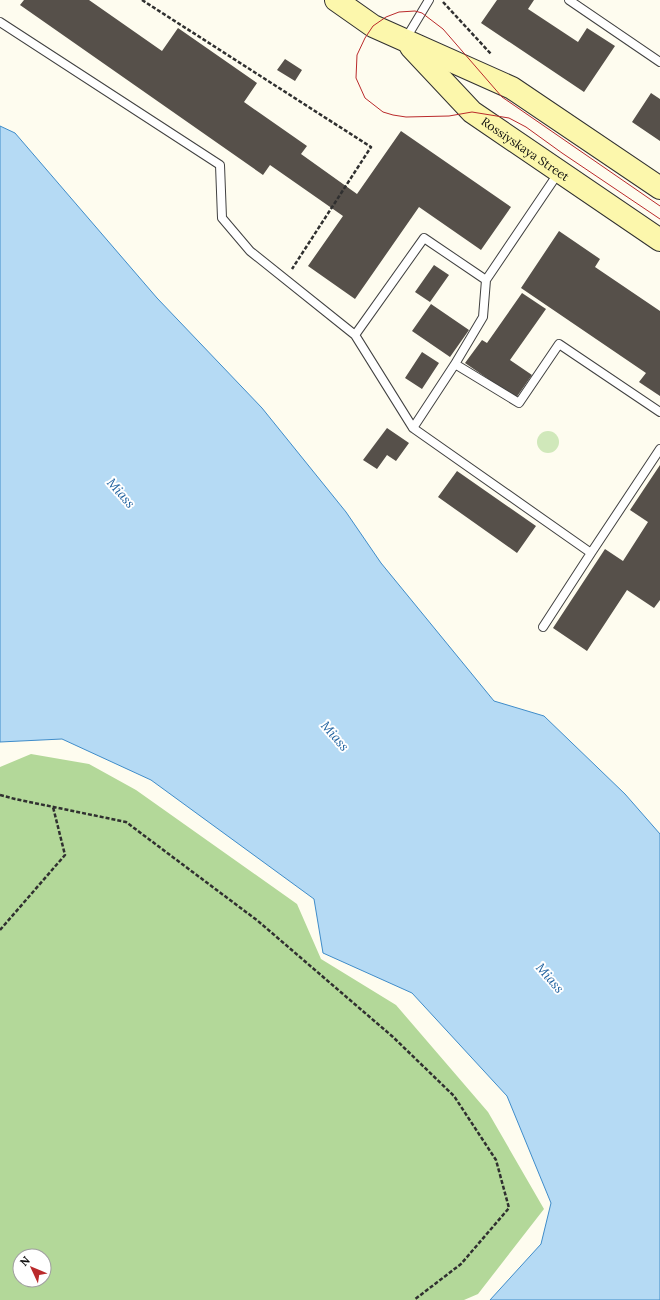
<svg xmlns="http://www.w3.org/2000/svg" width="660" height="1300" font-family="Lora,serif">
  <rect width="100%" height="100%" fill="#fefcef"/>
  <path fill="#d0e8ba" d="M537 442a11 11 0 1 1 22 0a11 11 0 1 1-22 0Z"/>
  <path fill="#b3d899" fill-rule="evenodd" d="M31,754L89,764L136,790L297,904L321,959L396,1005L488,1112L544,1209L478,1294L464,1300H0V767ZM20,1256H44V1280H20Z"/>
  <path fill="#b5daf4" stroke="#3f8cc9" d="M0,126L15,133L157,298L262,408L346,512L381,563L494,701L544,716L625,794L660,834V1300H490L541,1244L551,1203L507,1096L412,993L323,953L314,899L151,780L62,739L0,742Z"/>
  <path fill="#56504a" d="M24,0H89L162,51L178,28L257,83L244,102L307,146L301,154L357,194L401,131L511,207L481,250L419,207L355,299L308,266L343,216L270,165L263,175L20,5Z
    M497,0H534L528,9L578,42L587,28L615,46L584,92L481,23Z
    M285,59L302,70L295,81L277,70Z
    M651,93L660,99V141L632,122Z
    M559,231L600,259L595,267L660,311V396L639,382L646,373L521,288Z
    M434,265L449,275L430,302L415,292Z
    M522,293L546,309L510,360L532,375L516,398L465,363L482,340L487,343Z
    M431,304L469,330L450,357L412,331Z
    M422,352L439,363L422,389L405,378Z
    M387,428L409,443L396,461L387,455L377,469L363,460Z
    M660,465V600L654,608L627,590L587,651L553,628L605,549L623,561L648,522L630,510Z
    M457,471L536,526L517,553L438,497Z"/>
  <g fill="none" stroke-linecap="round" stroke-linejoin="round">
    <defs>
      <path id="service" d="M569,0L660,62
        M0,22L220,165L222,218L250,251L355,335L424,238L486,280L559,172
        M405,40L429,0
        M355,335L413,428L455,364L519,403L559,344L660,412
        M455,364L483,317L486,280
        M413,428L591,553L660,449
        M543,627L591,553"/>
      <g id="secondary">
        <path d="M336,0L373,26L512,88L660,188"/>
        <path id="s1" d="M411,47L472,112L660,240"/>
      </g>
    </defs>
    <use href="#service" stroke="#414141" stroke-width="10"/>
    <use href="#secondary" stroke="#303030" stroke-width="24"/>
    <path stroke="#303030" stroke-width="2.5" stroke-dasharray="4 2" stroke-linecap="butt" d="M142,0L371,147L292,269
      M443,2L491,54
      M0,795L15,799L126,822L258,921L393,1037L454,1096L496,1160L509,1208L461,1264L414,1300
      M0,930L65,855L53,807"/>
    <use href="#service" stroke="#fff" stroke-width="8"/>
    <use href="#secondary" stroke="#fcf7ac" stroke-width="22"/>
    <path stroke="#ba2a2b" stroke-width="1" d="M660,206L502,97L443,29L422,13L415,11L399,12L386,17L373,26L365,38L357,55L356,78L365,98L383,112L393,115L406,117L449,116L472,112L509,118L526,127L562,153L660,219"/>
  </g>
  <g text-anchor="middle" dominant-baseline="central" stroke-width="4" stroke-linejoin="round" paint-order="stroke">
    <g font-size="12" fill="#0e0e0e" stroke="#fff">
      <text stroke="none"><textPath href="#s1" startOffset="154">Rossiyskaya Street</textPath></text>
    </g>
    <g font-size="13" font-style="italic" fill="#1b5e9c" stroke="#fff">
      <text transform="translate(121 493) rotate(49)">Miass</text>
      <text transform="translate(335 736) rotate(49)">Miass</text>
      <text transform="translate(550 978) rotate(49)">Miass</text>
    </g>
  </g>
  <g transform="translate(32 1268) rotate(314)"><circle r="19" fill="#ffffff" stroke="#9f9f9f"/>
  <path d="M0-3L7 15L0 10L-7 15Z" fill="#ba2a2b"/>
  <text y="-6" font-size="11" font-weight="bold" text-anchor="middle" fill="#0e0e0e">N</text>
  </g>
</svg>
